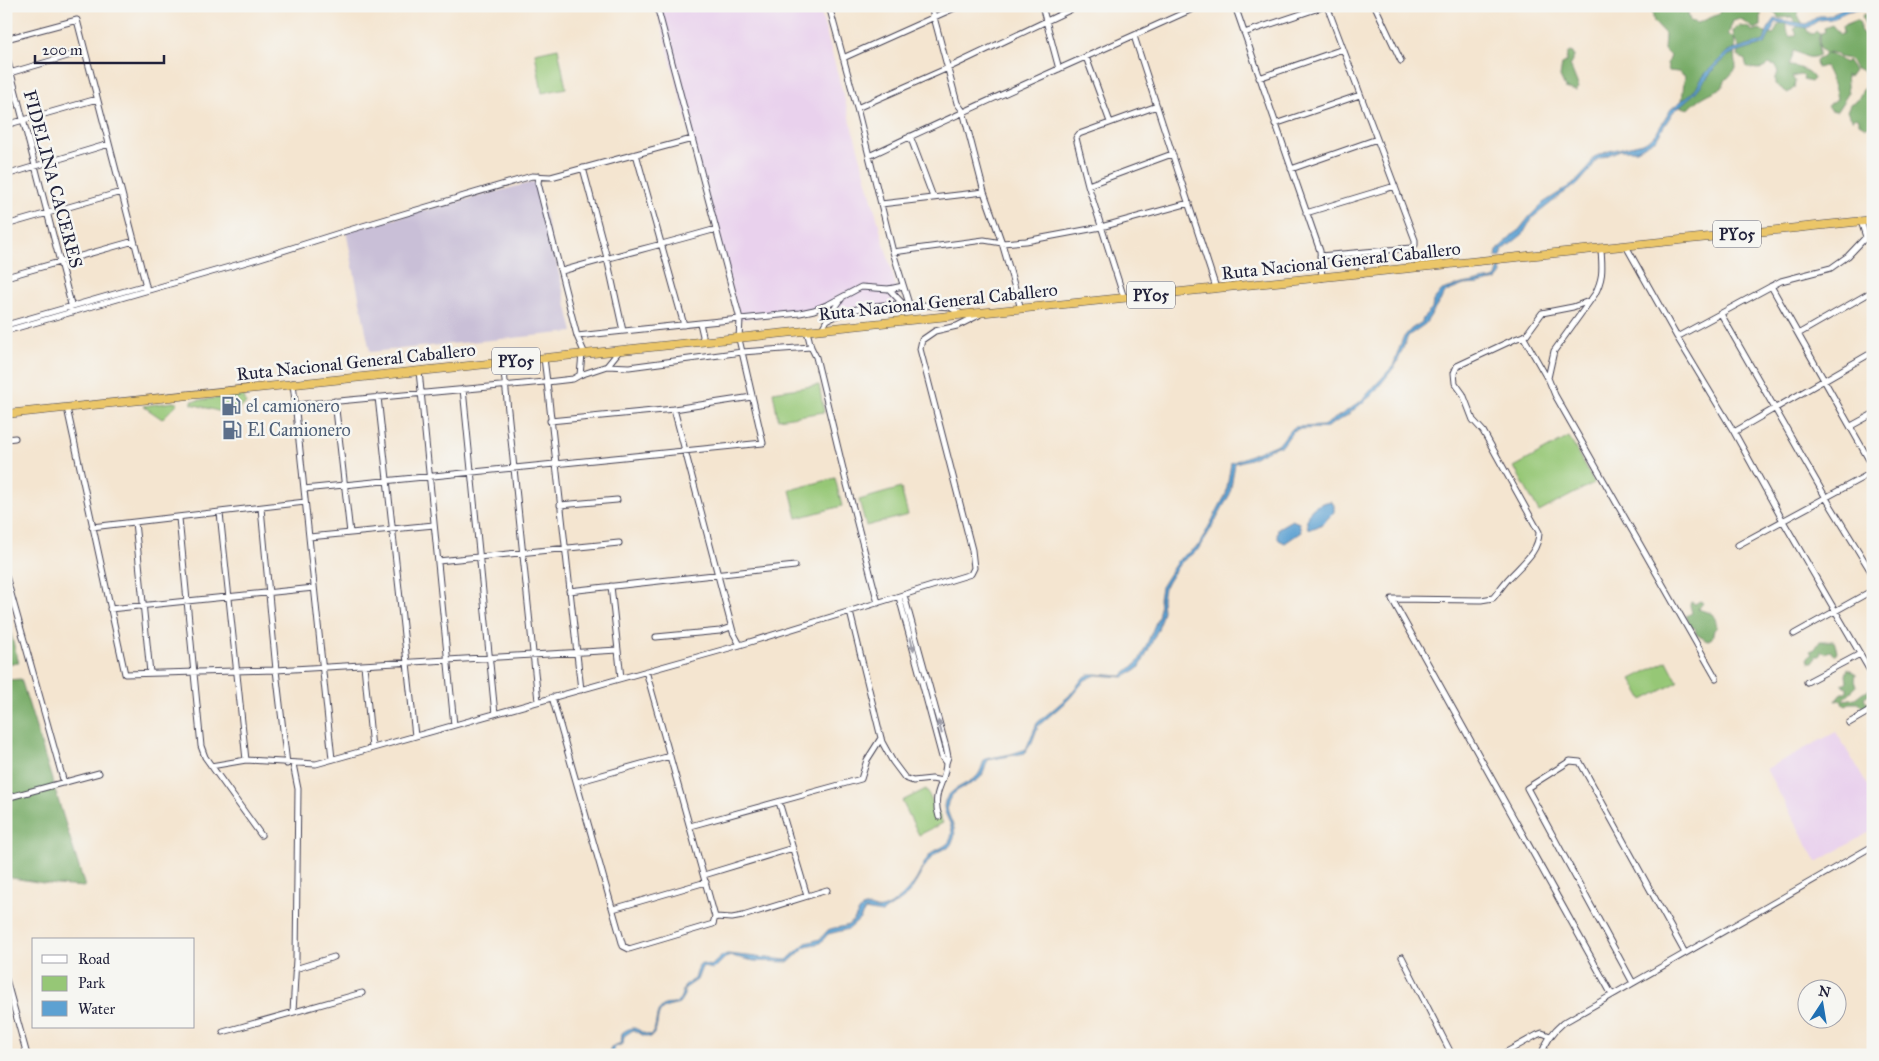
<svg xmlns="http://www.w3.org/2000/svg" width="1879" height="1061" font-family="'IM FELL Great Primer',serif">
  <rect width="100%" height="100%" fill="#f6f6f2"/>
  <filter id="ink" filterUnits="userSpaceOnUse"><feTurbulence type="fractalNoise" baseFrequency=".02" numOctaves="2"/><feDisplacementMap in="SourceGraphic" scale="10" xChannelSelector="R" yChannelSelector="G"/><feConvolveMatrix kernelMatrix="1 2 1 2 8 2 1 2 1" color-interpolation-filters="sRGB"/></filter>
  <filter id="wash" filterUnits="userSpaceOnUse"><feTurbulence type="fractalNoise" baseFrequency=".0096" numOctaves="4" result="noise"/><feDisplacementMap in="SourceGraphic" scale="20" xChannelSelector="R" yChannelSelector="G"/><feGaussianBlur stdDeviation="1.12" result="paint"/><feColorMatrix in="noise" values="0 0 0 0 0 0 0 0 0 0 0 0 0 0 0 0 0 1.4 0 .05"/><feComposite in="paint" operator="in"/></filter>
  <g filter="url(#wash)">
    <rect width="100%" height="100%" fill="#f4e5d0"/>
    <path fill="#e9d1ed" d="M656,6H819L901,305L740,319Z
      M1836,732L1873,794V830L1817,862L1766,769Z"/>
    <path fill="#c9bfd7" d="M537,181L573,332L370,352L346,231Z"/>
    <path fill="#96c776" stroke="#5c7458" d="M558,48L566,88L542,93L535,53Z
      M819,385L824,412L778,419L773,392Z
      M244,395L246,404L231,412L225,413L192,404V401Z
      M173,402L178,403L162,419L143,406Z
      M1569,437L1594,483L1539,512L1514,467Z
      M835,478L842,506L797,518L790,490Z
      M901,488L908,515L866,526L859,500Z
      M1667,661L1678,682L1643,700L1631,679Z
      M926,789L943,823L919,835L902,801Z"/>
    <path fill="#78ac67" stroke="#4d6751" d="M1651,6H1690L1688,14L1690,21L1698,23L1719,14L1723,6H1761V26L1754,29L1741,19L1733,21L1728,35L1734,38L1735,46L1736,69L1725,81L1722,88C1710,93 1697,99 1689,109L1681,107C1683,97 1683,86 1685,76L1678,72L1669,71L1667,63L1670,56L1664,50L1665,34L1654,22Z
      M1766,6H1797L1798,16L1809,33L1813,34L1816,31L1820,33L1818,40L1819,55C1809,61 1802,54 1794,51L1789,66C1797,66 1810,70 1814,79L1811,82L1803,80L1804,76L1800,75L1792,77L1795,81L1794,88L1788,93L1775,84V77L1778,73L1776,66L1769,64C1763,71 1755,69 1747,67L1745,60L1738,56L1740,48L1734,38L1733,31L1739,26L1747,27L1753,31L1760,29L1765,33L1773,35C1777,29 1777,21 1786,23V30L1790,37L1797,34L1794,29L1798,27L1792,17L1779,18L1775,12L1767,9Z
      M1865,14L1873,16V46L1867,51L1866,59L1869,61L1873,59C1873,66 1873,71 1866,73L1859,69H1855C1849,56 1850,60 1839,57L1837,54L1830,52L1826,53L1832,54L1845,63L1847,60L1854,70L1849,77L1846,75L1848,94L1837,111C1832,111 1830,110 1827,106L1837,99C1835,87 1830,76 1825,66L1817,68L1816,60L1823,57L1825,53L1820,49L1819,41L1821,33L1825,32L1824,28L1832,25L1840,35L1843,33L1842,26L1857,20L1860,23V30L1865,36L1871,32L1866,27L1862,16Z
      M1570,52L1573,53L1574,57L1570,65L1579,88L1576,91L1565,88L1560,77L1562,64L1566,62L1567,54Z
      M1873,80V125L1866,127L1859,123V119L1856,117L1853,120L1847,111L1850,104L1857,101L1864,88L1872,84Z
      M1700,601L1703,603L1698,609C1711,614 1714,610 1717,627L1714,630L1712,638L1707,641L1696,634L1695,628L1691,627L1686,616L1692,613L1690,605L1691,602L1695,604Z
      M6,617L19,663L6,664Z
      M1820,641H1834L1837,651L1835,655L1830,651L1825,653L1821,651L1820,656H1816L1814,662H1809L1808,657L1812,654L1810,651L1815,649Z
      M1848,668L1856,674L1855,681L1857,686L1844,698L1845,700L1855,698L1863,692L1873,688V692L1864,697L1866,702L1873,700L1872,705C1864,709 1863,707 1858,703H1850L1847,706L1844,705L1842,700L1836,701L1840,694L1847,691V687L1841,684L1847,682L1846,675Z
      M21,679L85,887L56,885L6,877V680Z"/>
    <path fill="#5da1d2" stroke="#406286" d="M1848,6H1867L1862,9L1848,11L1831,19L1819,20L1807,28L1776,22L1765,44L1729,55L1714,69L1695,93L1673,112L1656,139L1637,150H1620L1596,160L1592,168L1577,185L1566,191L1532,218L1523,234L1503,250L1501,256L1496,257L1497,251L1513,234L1519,230L1530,216L1543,203L1576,182L1589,167L1594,157L1609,151L1643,143L1650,139L1657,132L1671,109L1693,92L1705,74L1727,52L1764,41L1768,29L1775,19L1806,24L1819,16H1827Z
      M1501,266L1502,274L1497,280L1478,284L1464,285L1446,292L1425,324L1408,336L1396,365L1372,395L1346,416L1325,428L1299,429L1293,431L1282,446H1277L1250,459L1235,463L1230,494L1200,548L1180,563L1164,588L1162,599L1163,611L1158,629L1140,667L1124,677L1096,675L1085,680L1069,699L1038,726L1032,742L1025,753L988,760C985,766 985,772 980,778C971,786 954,788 949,800C941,817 966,829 948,848C925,852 921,882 905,897C898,903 890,907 882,913L865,910L860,919L849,929L828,934L820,943L806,946L789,962L754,961L731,956L725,958L714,969L702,967L697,980L684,989V995L679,1004C674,1006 666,1006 662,1010C655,1016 660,1029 651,1037C645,1038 639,1032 633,1030L624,1036L623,1044L615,1047L612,1055H608L611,1047L621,1043L622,1033C638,1021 637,1034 651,1035C658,1027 654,1016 661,1008C665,1002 671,1006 676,1003C682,1000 682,990 685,985L695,979L699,965L703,964L711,966L722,956L727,954L787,960L806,943L820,939L828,930C836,926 845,929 852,922C857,918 858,909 864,907C869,905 876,911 882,909C893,907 910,889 916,880C921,872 923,863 929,856C935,848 948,848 951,838C956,824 940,814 945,801C950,789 965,785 975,778C982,772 981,766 985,759L1011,754L1026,749L1037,723L1069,696L1083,678L1090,674H1096L1122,676L1139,661L1146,646L1158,617L1160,607L1159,599L1161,587L1178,560L1199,545L1226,494L1231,463L1280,443L1290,430L1295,427L1323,426L1353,407L1361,401L1393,366L1403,338L1411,329L1422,322L1423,318L1432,309L1433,301L1442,290L1462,284L1493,279L1496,277L1499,267Z
      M1331,501L1334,505V512C1327,519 1319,530 1308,528C1303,512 1315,504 1331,501Z
      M1292,520L1299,523L1301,532L1285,543L1279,540L1277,536L1278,528Z"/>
  </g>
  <g filter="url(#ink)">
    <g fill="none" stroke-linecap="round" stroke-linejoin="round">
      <defs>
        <path id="minor" d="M829,6L857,108L893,252L909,304L950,307L963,315
          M931,6L957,103L963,111L984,192L1002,243L1021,309
          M1042,6L1059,69
          M1235,6L1320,251L1322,278
          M1375,6L1401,61
          M1244,33L1325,6
          M1134,36L1216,288
          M6,39L77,20L147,290
          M6,54L73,312
          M1086,57L1110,122
          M843,58L959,6
          M6,74L85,51
          M1259,78L1343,49
          M857,108L948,68L1078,6
          M1275,124L1360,95
          M6,125L97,99
          M910,136L933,197
          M636,154L684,325
          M869,156C978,104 1089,56 1199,6
          M583,168L607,258L623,331
          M1291,169L1377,139
          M6,175L109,144
          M539,176L538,183L577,336L585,354
          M1088,185L1172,154
          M881,204L984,192
          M1306,213L1395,186
          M1861,221L1866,237L1873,249
          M6,225L121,192
          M1626,246L1677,337L1734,432L1783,521L1873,676
          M1601,248C1602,268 1604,276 1595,294L1554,351L1548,378L1555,395L1716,678
          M893,252L984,240L1002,243L1026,241L1101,227L1189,203
          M1358,253L1363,274
          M1320,256L1411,248L1415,245V240L1327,6
          M562,271C613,256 665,244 716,229
          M6,277L134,241
          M1771,286L1873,467
          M889,289L903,304
          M1124,298L1088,185L1076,138L1079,134L1157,106
          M1589,301L1573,307L1542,313L1526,335L1515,339L1457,366L1454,373L1455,383L1463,394L1473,420L1483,431L1539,532C1539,551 1523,563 1510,577C1504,583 1499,591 1493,598L1481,600L1392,599L1612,995
          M1721,314L1826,498L1873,575
          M827,319L842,298
          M700,323L800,313L814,310L829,304L861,287L889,289L903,286
          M6,325L146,285
          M822,329L827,320C850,307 883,304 909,304
          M6,331L257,259L346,231L532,176L551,177L692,139
          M807,331L811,347L816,357L845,477L878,603
          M1798,334L1873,291
          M577,336L700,323L703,336L702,342
          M1523,336L1547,378
          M1677,337L1781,281L1831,268L1848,256L1866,237
          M503,362L538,701
          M607,366L629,367L742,352L811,347
          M419,371L454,725
          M580,375L607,366L620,350
          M293,383L332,759
          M463,389L495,714
          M378,397L415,736
          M335,401L350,533
          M296,405L544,382H547L544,358
          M67,408L125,674L276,670L618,650
          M674,409L733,632L740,645
          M550,421L674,409L752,397
          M1851,426L1873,414
          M1734,432L1873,352
          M6,439L15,438
          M304,489L763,443L739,339L740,319L657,6
          M560,505L617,500
          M261,508L276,670L287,764
          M220,513L246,760
          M179,518L201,746L205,757L261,835
          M135,522L150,673
          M92,527L305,502
          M309,537L434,525
          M1738,545L1873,472
          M438,561L619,543
          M6,576L64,783
          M611,586L621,678
          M569,591L795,566
          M899,597L942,757L946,763L948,757L946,747L904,595
          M110,609L314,588
          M850,612L882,742L893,762L905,778L913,781L932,779L942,781
          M1794,634L1873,590
          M656,637L720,631L731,627
          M364,665L372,748
          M1807,682L1860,654
          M581,690L547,382L573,379L580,375L582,354
          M552,697L623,946L629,949L713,924L715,917L646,671
          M1849,723L1873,709
          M293,764L298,789L296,959L293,1012
          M211,766L246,760L316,764L740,645L971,574L974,568L972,550L920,349L922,340L935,331L957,326L979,315
          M577,782L670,756
          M6,798L99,773
          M779,802L807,896
          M939,817C931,790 945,786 946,763
          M690,826L861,779L867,760L881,738
          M704,875L793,848
          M613,909L706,882
          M715,917L732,918L743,916L827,890
          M1402,957L1452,1055
          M295,969L334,957
          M6,979L27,1055
          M1633,983L1527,788L1570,761L1580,762L1685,953
          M223,1032L362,993
          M1501,1055L1537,1035L1542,1033L1550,1036
          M1541,1055C1546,1041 1552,1032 1563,1023L1873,846"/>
        <path id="highway" d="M6,414L1873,220"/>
      </defs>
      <use href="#minor" stroke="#423f51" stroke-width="7"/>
      <use href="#highway" stroke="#423f51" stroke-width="9"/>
      <use href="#minor" stroke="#fff" stroke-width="5"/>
      <use href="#highway" stroke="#ebc669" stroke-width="8"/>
    </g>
    <defs><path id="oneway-solid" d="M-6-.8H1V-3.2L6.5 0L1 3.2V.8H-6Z" transform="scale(1.25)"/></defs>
    <g fill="#9c9ca7">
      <use href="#oneway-solid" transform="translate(912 644) rotate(75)"/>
      <use href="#oneway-solid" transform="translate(940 727) rotate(-105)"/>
    </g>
  </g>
  <defs>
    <symbol id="fuel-bare" viewBox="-9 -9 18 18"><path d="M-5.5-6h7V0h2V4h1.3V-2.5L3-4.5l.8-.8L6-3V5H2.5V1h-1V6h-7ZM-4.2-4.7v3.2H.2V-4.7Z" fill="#5c6f8a" stroke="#f6f6f2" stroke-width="2.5" paint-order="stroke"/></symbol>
  </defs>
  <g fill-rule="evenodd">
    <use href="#fuel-bare" x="217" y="392" width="28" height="28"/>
    <use href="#fuel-bare" x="218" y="416" width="28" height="28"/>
  </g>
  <g text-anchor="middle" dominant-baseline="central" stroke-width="5" stroke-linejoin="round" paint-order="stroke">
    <g fill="#f6f6f2" stroke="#626272" stroke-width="1">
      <rect x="1713" y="220.5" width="48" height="27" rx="4"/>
      <rect x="1127" y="281.5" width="48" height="27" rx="4"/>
      <rect x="492" y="347.5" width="48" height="27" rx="4"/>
    </g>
    <g font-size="16" font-weight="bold" fill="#22223b">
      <text x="1737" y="234">PY05</text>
      <text x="1151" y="295">PY05</text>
      <text x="516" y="361">PY05</text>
    </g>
    <g font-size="18" fill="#22223b" stroke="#f6f6f2">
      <text transform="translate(53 179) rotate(75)">FIDELINA CACERES</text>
      <text transform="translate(1341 261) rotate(-6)">Ruta Nacional General Caballero</text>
      <text transform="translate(938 302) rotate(-6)">Ruta Nacional General Caballero</text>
      <text transform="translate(356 362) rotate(-6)">Ruta Nacional General Caballero</text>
    </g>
    <g font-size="18" fill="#4e5e75" stroke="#f6f6f2" text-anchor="start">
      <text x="246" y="406">el camionero</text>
      <text x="247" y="430">El Camionero</text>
    </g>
  </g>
  <rect width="1879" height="1061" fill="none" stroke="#f6f6f2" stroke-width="25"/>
  <rect x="32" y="938" width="162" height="90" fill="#f6f6f2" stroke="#a1a1a9"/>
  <rect x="42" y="955" width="25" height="8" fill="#ffffff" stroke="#a1a1a9"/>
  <text x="78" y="964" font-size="15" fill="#22223b">Road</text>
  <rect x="42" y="976" width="25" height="15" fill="#96c776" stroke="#a1a1a9"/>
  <text x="78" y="988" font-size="15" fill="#22223b">Park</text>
  <rect x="42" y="1001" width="25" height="15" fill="#5da1d2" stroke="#a1a1a9"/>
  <text x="78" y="1014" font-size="15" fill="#22223b">Water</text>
  <g transform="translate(1822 1004) rotate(12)"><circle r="24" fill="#f6f6f2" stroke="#a1a1a9"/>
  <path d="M0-4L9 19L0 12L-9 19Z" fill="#1f6fb2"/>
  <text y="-8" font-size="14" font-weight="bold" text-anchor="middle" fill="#22223b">N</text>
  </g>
  <path d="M35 55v8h129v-8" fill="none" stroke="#22223b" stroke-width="2.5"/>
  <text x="42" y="55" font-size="15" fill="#22223b" stroke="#f6f6f2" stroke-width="4" paint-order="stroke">200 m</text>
</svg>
